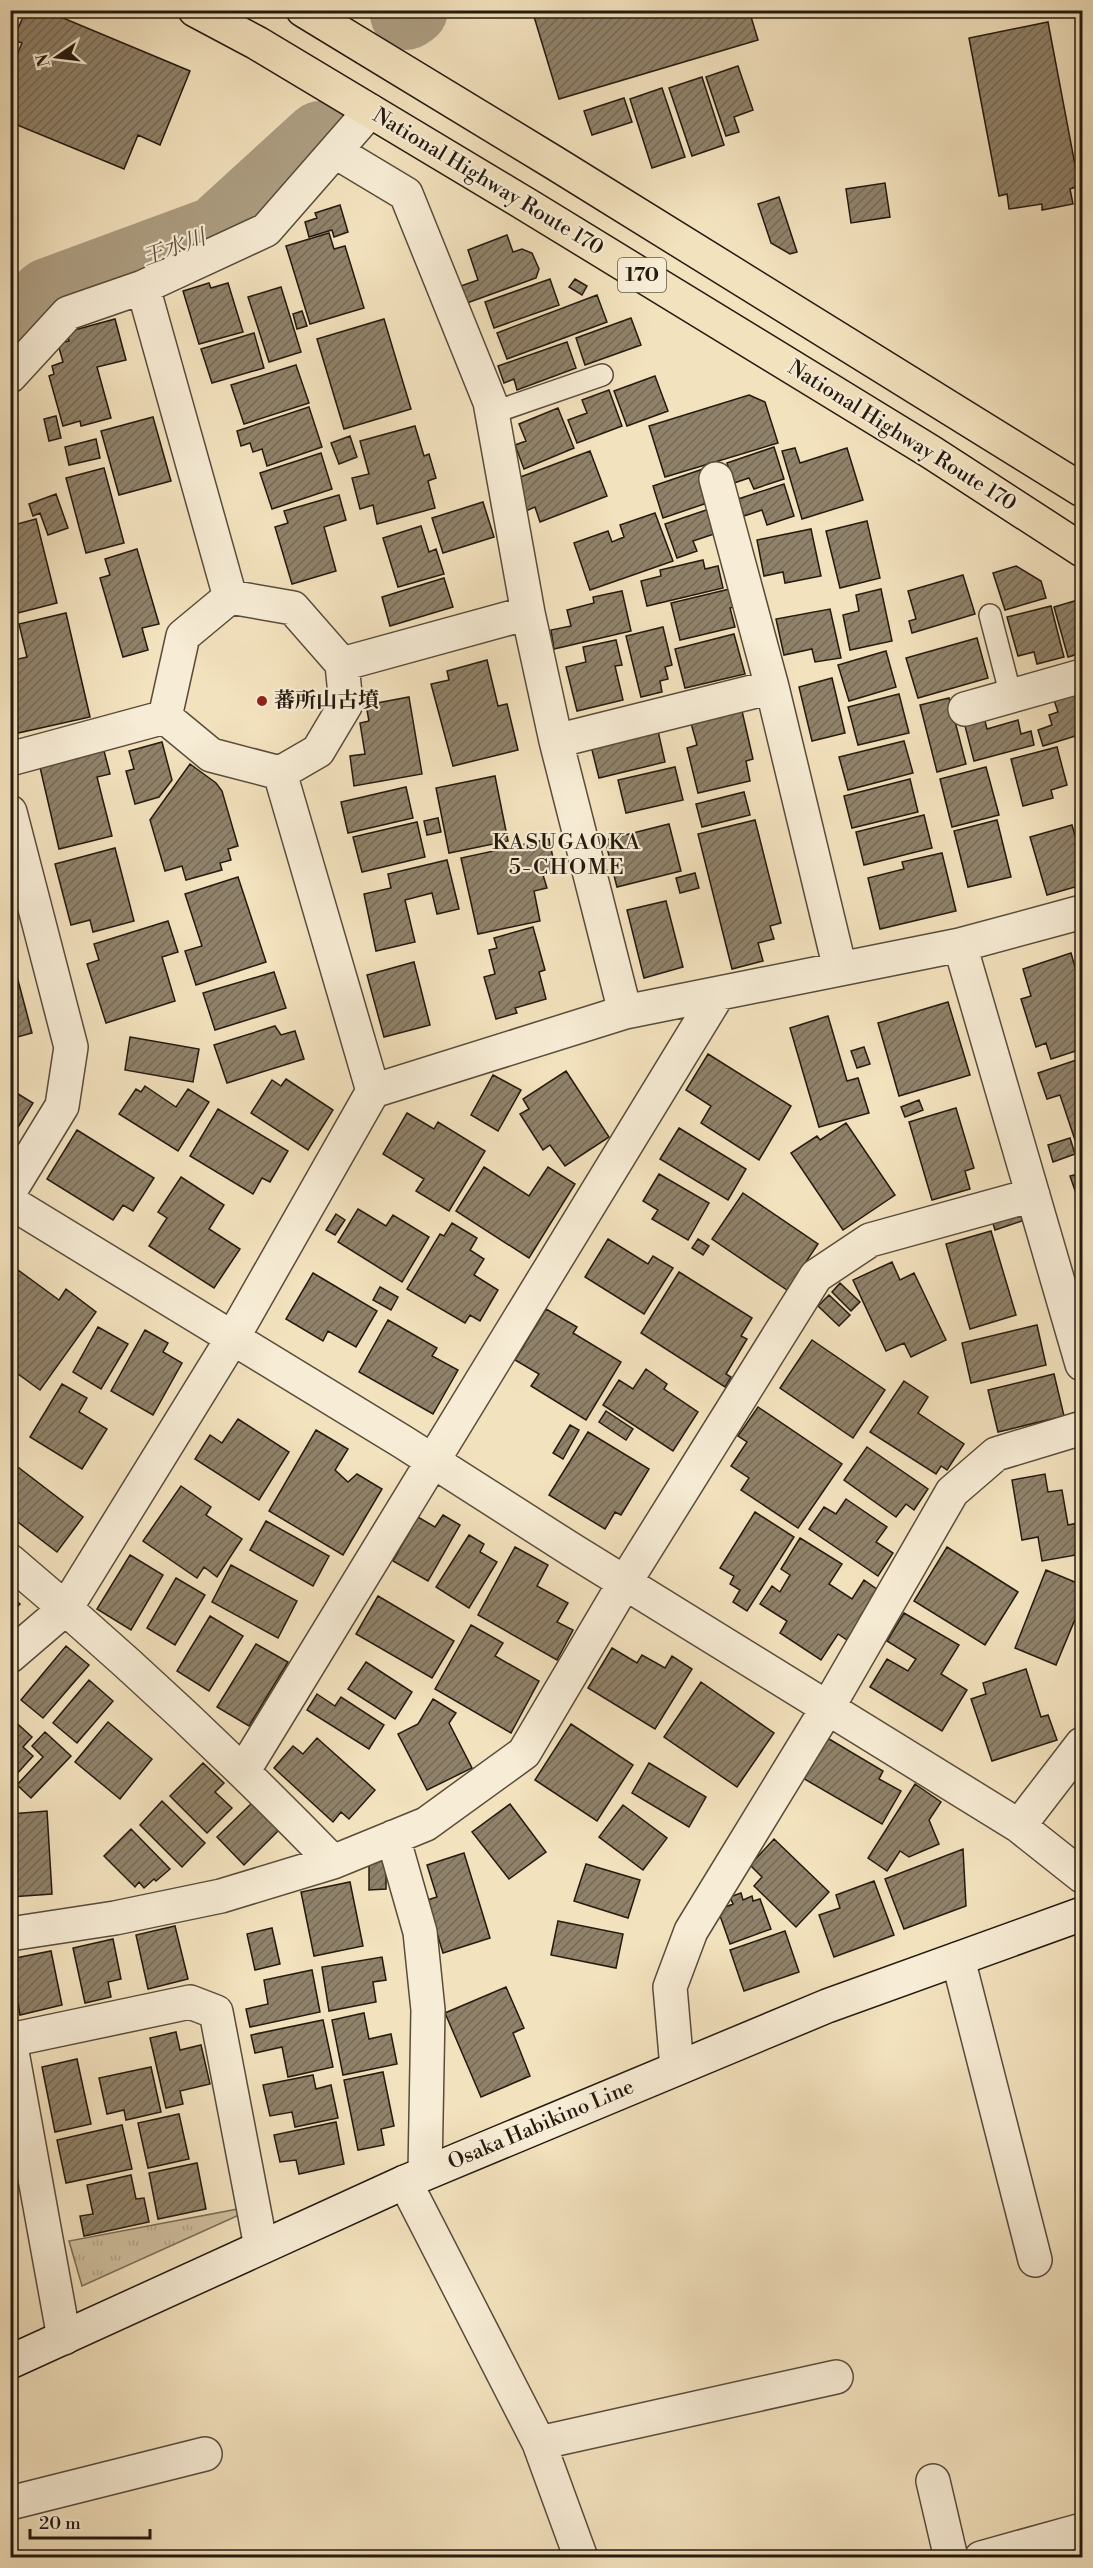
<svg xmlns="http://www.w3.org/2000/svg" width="1093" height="2568" font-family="'Libre Bodoni','Noto Serif JP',serif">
  <defs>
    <pattern id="grass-tufts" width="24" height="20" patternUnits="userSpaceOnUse" patternTransform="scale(1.5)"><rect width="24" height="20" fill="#d0c0a0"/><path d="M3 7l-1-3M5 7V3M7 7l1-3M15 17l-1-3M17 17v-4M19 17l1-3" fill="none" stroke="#b2a489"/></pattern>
    <pattern id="building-hatch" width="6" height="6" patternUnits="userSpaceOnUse" patternTransform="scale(1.5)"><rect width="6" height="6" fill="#90826a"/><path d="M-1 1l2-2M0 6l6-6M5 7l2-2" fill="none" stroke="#756a56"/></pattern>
  </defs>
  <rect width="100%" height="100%" fill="#f3e2be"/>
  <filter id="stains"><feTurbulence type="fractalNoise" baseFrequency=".00333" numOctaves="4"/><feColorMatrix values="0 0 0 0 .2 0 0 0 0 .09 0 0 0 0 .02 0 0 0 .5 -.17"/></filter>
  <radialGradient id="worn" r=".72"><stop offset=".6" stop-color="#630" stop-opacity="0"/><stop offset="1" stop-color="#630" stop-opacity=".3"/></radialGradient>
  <path fill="url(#grass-tufts)" stroke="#7a6d57" stroke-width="1.5" d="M238,2209L239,2215L82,2286L69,2241Z"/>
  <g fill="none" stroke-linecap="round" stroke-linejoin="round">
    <path stroke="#ad9e82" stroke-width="72" d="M406,14L412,10
      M10,330L48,294L216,232L320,137"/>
  </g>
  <path fill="url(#building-hatch)" stroke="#241a0e" stroke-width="1.5" d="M26,10H44L190,71L160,145L138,135L124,169L10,122V71L22,43L13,40Z
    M532,10H749L758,40L559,99Z
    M1048,22L1079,186L1070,189L1073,204L1042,210V204L1009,209L1007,194L999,196L969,38Z
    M738,66L753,110L734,117L739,132L726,136L706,77Z
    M702,77L724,145L692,156L669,88Z
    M662,88L685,157L652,168L630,99Z
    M624,98L632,122L592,135L584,111Z
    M885,183L890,217L851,223L846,189Z
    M779,197L797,252L790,254L771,243L758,204Z
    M340,205L348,232L334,237L332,230L309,237L305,222L317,218L315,213Z
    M329,233L334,249L345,246L364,308L310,324L286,246Z
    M507,235L513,252L522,249L532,253L539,269L536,278L467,303L461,286L478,280L468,250Z
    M550,279L559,305L494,328L485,302Z
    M575,279L587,286L582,295L569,287Z
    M209,283L211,288L228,283L243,332L199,344L183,291Z
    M281,287L301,352L269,362L248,297Z
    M597,295L607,322L507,359L497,333Z
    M302,311L307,326L297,329L293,314Z
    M631,318L641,345L585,365L576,338Z
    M115,319L126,360L97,367L111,418L81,426L80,421L63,426L49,376L54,374L52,366L63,362L58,344L69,341L67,332Z
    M384,319L411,409L344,429L317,339Z
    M254,333L264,368L212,383L201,349Z
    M567,342L576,368L517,390L514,379L504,383L498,366Z
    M296,365L309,403L244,424L231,385Z
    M655,376L668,411L627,426L614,391Z
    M609,390L622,426L577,443L568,420L587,413L582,400Z
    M749,395L765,402L778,443L665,477L649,426Z
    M309,407L322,447L267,466L262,449L253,452L250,443L241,446L237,431Z
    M558,408L574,448L524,469L515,445L526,441L519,424Z
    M56,416L61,438L49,441L44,419Z
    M153,417L171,481L119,495L101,431Z
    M415,426L424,456L429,454L436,478L428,481L435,508L377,524L373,505L360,509L352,478L369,474L360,441Z
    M350,436L357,457L339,464L331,443Z
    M96,439L100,458L69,465L65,447Z
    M774,447L784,479L754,489L749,478L734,483L727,463Z
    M795,448L800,463L847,448L863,500L802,519L782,451Z
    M590,451L607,496L540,522L535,507L519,514L507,482Z
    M321,453L332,489L272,509L260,473Z
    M104,468L124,543L86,553L66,478Z
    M703,469L713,501L663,518L653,486Z
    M784,484L794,516L767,525L762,510L744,516L738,499Z
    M56,494L68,528L48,535L40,513L33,516L29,504Z
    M339,495L346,520L324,527L336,571L292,584L275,527L288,523L284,511Z
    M483,502L494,537L443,553L432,518Z
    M712,508L720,532L693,541L697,551L677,558L665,524Z
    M655,513L673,561L590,590L574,543L608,531L612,542L624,537L620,525Z
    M36,519L57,603L10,615V526Z
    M867,521L880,578L840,588L826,531Z
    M421,526L429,552L436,549L444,574L398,587L383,538Z
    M811,529L821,576L785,583L783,572L764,576L757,540Z
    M137,549L159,624L142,628L148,650L123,657L100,578L110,575L105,559Z
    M703,560L705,569L718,566L723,588L647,606L641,581L661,576L660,570Z
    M1016,566L1041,581L1046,598L1005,610L993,573Z
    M963,575L975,614L912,633L909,621L916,619L908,591Z
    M444,578L453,607L390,626L382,597Z
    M738,587L742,605L730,608L735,627L680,640L671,603Z
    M881,589L892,641L850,650L843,615L859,611L856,595Z
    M622,591L631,631L554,649L551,630L571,626L567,610L594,603L593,597Z
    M1081,599L1082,653L1068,657L1054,607Z
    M1051,606L1064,657L1037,664L1034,652L1018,656L1007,617Z
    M830,609L841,658L815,662L812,649L784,655L776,619Z
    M66,613L90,717L18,733L10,699V661L27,657L19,624Z
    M663,627L672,665L665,667L668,679L660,681L662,692L641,697L626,636Z
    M734,634L745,674L685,688L675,649Z
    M977,638L988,678L918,698L906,658Z
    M616,640L622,665L615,666L623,700L577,711L566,667L586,662L583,647Z
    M886,651L896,687L849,701L838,665Z
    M487,660L498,706L507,704L518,750L453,766L431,684L449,680L447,671Z
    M832,678L845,733L812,741L799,687Z
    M1082,688V734L1043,746L1038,730L1052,725L1049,715L1058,712L1053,697Z
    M899,694L909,733L858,745L848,707Z
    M409,697L422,774L354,786L350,756L365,754L360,723L369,721L366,705Z
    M949,698L966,764L937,772L920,705Z
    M742,711L753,759L746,761L750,781L698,793L687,748L697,745L691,723Z
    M984,717L987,729L1018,720L1021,734L1031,731L1034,745L974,761L964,722Z
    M658,731L665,762L599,778L591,746Z
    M904,741L913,773L848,790L839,757Z
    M162,742L172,780L159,797L135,804L126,771L134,769L129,751Z
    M103,747L110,774L97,777L112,836L59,849L39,763Z
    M1057,747L1067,785L1051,790L1053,798L1023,806L1011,759Z
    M190,764L216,783L222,791L238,846L228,849L231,860L220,863L222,870L186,880L182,866L165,871L150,820Z
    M675,767L683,800L626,813L618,780Z
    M986,767L999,815L952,827L940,779Z
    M495,776L508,841L449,853L436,788Z
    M910,779L918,812L852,828L844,796Z
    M406,787L413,818L348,833L341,802Z
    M744,792L750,815L702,827L696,804Z
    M924,815L932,848L864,865L856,832Z
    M438,818L441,832L427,835L424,821Z
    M755,820L781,923L770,926L774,939L758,943L763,961L732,969L698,834Z
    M997,820L1011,877L968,887L954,831Z
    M417,822L425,857L362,872L353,837Z
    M669,824L681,871L617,887L605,840Z
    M1072,825L1082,860V885L1047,895L1030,837Z
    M549,839L556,872L543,875L547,888L534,891L540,921L478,934L461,858Z
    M115,848L134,921L93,932L90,920L71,925L55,864Z
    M942,853L956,911L880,929L868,878L904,869L902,862Z
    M447,860L459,909L437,914L432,893L405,900L415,942L376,951L364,894L391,888L388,874Z
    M695,873L699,888L680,893L676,878Z
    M238,877L266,962L196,985L185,951L202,946L185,894Z
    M666,901L683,967L644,978L627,910Z
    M168,921L178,952L162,957L175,1001L106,1023L87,964L99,960L94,944Z
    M533,927L545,970L539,972L546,999L515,1008L517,1013L496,1019L484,977L495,974L489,950L497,948L494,938Z
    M1071,953L1082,991V1049L1051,1059L1046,1043L1036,1047L1021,999L1031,996L1023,969Z
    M414,962L430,1025L384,1037L367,975Z
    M14,965L32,1033L10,1039V966Z
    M274,972L286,1008L215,1030L203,993Z
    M948,1002L970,1075L899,1096L878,1023Z
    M828,1016L847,1081L858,1078L869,1113L819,1127L790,1028Z
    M275,1026L281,1035L295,1031L304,1059L227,1083L214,1045Z
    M130,1037L199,1049L193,1082L125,1070Z
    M864,1047L870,1064L857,1068L851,1051Z
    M708,1054L791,1106L759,1160L701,1123L711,1106L686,1090Z
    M1082,1058V1138L1075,1140L1060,1095L1047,1099L1038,1073Z
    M566,1071L609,1137L565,1166L550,1145L543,1150L520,1114L529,1109L523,1099Z
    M493,1075L521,1090L498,1131L471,1115Z
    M286,1079L333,1110L308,1150L251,1113L272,1080L281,1086Z
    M145,1086L176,1107L188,1089L209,1102L178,1151L119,1114L136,1089L141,1092Z
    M10,1089L33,1103L10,1140Z
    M919,1100L923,1110L905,1117L901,1107Z
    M956,1108L974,1168L965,1171L970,1189L932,1200L909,1122Z
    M218,1109L288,1151L270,1182L262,1178L253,1194L190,1156Z
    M407,1113L434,1129L438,1122L485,1151L449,1211L416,1191L424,1179L383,1154Z
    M846,1123L895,1195L843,1230L791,1153L817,1136L820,1140Z
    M679,1128L746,1169L728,1200L660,1159Z
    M77,1130L154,1178L133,1211L123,1205L113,1220L47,1179Z
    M1070,1138L1075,1154L1053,1162L1048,1145Z
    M484,1167L529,1196L548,1167L575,1184L529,1258L456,1211Z
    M1082,1173V1198L1078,1199L1070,1176Z
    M659,1174L709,1203L688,1240L652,1219L658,1210L643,1201Z
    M181,1177L224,1205L209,1229L240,1249L214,1288L149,1246L167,1218L158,1212Z
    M743,1193L818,1244L787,1290L712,1239Z
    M358,1209L386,1226L393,1215L429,1237L402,1282L338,1242Z
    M1022,1209L1034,1217L995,1230L992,1220Z
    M336,1214L345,1220L335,1235L326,1230Z
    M452,1223L477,1238L470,1250L484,1259L474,1275L498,1290L480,1321L470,1315L465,1323L407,1289L440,1234L444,1236Z
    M991,1231L1016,1315L970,1329L946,1244Z
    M608,1239L648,1264L653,1256L673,1268L644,1314L585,1277Z
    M698,1239L709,1246L703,1255L692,1248Z
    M892,1262L900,1280L914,1273L946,1340L911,1357L904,1343L886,1351L853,1280Z
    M18,1270L59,1300L66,1289L96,1312L40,1390L10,1368V1281Z
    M679,1272L752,1318L741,1336L747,1339L726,1374L731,1377L725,1387L641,1333Z
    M313,1273L377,1311L356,1347L328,1331L323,1341L286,1319Z
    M840,1283L860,1302L851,1311L832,1292Z
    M380,1287L398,1297L391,1310L373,1300Z
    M829,1295L850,1315L839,1326L818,1306Z
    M546,1309L577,1327L573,1333L621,1362L586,1420L531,1386L539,1374L515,1360Z
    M388,1320L437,1348L432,1356L458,1370L433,1414L359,1372Z
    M1037,1325L1046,1365L971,1383L962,1343Z
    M98,1327L128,1344L101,1389L73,1372Z
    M145,1330L168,1343L163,1352L182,1363L153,1415L111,1391Z
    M812,1340L885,1390L853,1438L780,1388Z
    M646,1369L667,1384L664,1389L698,1412L673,1451L603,1405L619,1380L633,1389Z
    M1054,1374L1064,1416L998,1432L988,1390Z
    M904,1381L928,1397L918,1413L964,1444L947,1470L941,1466L936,1474L870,1432Z
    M62,1384L87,1398L79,1412L107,1429L82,1469L30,1437Z
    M758,1407L842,1464L798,1528L741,1490L749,1478L731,1466L747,1442L738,1436Z
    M606,1411L633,1429L626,1440L599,1422Z
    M238,1419L289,1452L259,1500L195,1459L210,1435L222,1443Z
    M570,1425L579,1430L563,1459L553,1453Z
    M316,1430L348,1449L335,1470L348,1482L357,1474L382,1489L343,1555L269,1511Z
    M588,1432L649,1469L621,1515L615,1512L605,1529L549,1495Z
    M867,1447L928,1489L914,1510L906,1504L896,1517L844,1480Z
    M10,1461L83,1517L57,1552L10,1516Z
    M1045,1474L1048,1492L1062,1490L1068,1525L1078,1523L1082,1554L1042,1561L1038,1537L1022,1540L1012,1480Z
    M181,1486L211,1507L206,1515L242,1539L217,1577L204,1567L197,1578L143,1541Z
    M846,1499L887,1527L876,1542L893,1553L878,1576L809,1529L824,1507L836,1514Z
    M755,1512L794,1537L747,1611L733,1602L740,1590L730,1584L734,1576L720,1568Z
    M443,1515L460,1525L428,1581L393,1561L418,1517L435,1527Z
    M266,1521L329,1556L313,1586L250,1550Z
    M469,1535L484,1544L480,1552L497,1562L469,1608L436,1587Z
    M800,1538L842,1564L829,1584L852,1599L864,1580L878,1590L847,1640L838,1634L821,1660L780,1633L787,1621L760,1604L772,1586L780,1592L790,1575L781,1569Z
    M515,1547L548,1565L537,1586L568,1603L557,1622L573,1630L557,1660L478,1615Z
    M947,1547L1018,1592L985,1645L914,1601Z
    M130,1555L163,1575L131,1630L97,1609Z
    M231,1565L297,1601L278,1638L212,1602Z
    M1046,1570L1082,1585V1620L1076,1617L1056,1665L1015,1648Z
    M176,1578L205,1595L175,1645L147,1628Z
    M10,1596L20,1604L10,1614Z
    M378,1596L454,1641L432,1678L356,1634Z
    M904,1613L959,1645L941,1674L967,1690L942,1731L870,1687L887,1659L908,1671L916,1659L887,1641Z
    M210,1616L243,1636L209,1691L177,1671Z
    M471,1625L503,1643L495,1656L539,1681L511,1733L435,1689Z
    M256,1644L288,1662L249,1726L217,1707Z
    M66,1646L89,1665L43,1718L21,1700Z
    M612,1648L637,1663L642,1655L665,1668L672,1656L692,1669L655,1729L588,1688Z
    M366,1662L412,1692L395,1719L348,1689Z
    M1026,1669L1041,1717L1048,1715L1057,1740L992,1761L971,1699L986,1694L983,1683Z
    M89,1680L113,1701L77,1743L53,1723Z
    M701,1682L774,1733L737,1787L664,1737Z
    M317,1694L335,1706L341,1697L384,1725L369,1749L307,1710Z
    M433,1699L456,1713L449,1723L472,1768L427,1790L398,1734L418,1724Z
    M10,1717L32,1737L23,1747L33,1756L14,1777L10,1774Z
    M108,1722L152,1759L120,1799L75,1762Z
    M571,1724L633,1765L597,1821L535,1780Z
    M45,1732L71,1756L31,1798L17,1785L43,1757L32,1746Z
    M824,1736L883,1771L879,1779L901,1791L882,1824L801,1777Z
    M317,1738L375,1790L349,1819L341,1812L333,1822L274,1768L293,1746L303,1754Z
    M203,1763L224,1783L215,1792L232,1808L207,1833L170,1796Z
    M649,1763L706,1797L689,1827L632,1793Z
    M915,1784L941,1802L929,1820L939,1844L909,1857L900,1851L887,1871L868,1858Z
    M162,1801L205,1843L182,1867L140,1825Z
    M253,1802L280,1829L244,1865L217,1837Z
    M510,1804L546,1852L509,1879L472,1832Z
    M623,1805L667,1838L643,1870L599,1837Z
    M47,1811L52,1894L10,1897V1814Z
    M131,1829L170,1869L156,1881L154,1879L144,1888L139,1882L135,1887L104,1856Z
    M774,1839L829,1892L796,1927L754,1886L762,1877L750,1865Z
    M963,1849L966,1906L904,1929L885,1879Z
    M464,1853L490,1938L443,1953L427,1900L437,1897L427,1865Z
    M369,1859H386V1889L369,1890Z
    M586,1864L640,1880L628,1918L574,1901Z
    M874,1881L894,1935L834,1957L819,1915L840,1908L836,1895Z
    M350,1882L363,1946L314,1956L301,1892Z
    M741,1893L743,1900L752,1896L753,1901L760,1899L771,1929L730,1944L718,1910L733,1904L730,1897Z
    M558,1921L623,1934L616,1968L551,1955Z
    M175,1926L188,1979L148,1989L136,1935Z
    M272,1928L280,1964L255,1970L247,1934Z
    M785,1931L799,1972L744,1991L730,1950Z
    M113,1939L121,1979L108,1982L111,1997L85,2003L73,1948Z
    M51,1951L62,2005L20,2015L10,1959Z
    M382,1957L386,1980L373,1982L376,2002L329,2011L322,1967Z
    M312,1970L320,2012L250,2027L246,2009L268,2004L264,1980Z
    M506,1987L524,2028L513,2033L530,2076L481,2097L445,2013Z
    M364,2013L369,2039L391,2034L397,2064L343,2075L332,2020Z
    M323,2020L333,2067L288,2077L282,2047L255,2053L251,2035Z
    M176,2032L180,2050L201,2045L210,2084L180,2091L183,2104L166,2108L150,2038Z
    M77,2059L91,2124L55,2132L42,2067Z
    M151,2067L161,2112L126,2120L124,2110L107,2114L99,2078Z
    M383,2072L394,2126L381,2129L384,2145L358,2150L344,2080Z
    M313,2075L316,2089L331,2085L338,2118L295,2127L292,2112L270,2116L263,2085Z
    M179,2114L189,2159L148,2168L138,2123Z
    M336,2122L344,2164L299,2174L296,2160L280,2162L274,2135Z
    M122,2125L132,2169L66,2183L57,2140Z
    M197,2163L206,2209L158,2219L149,2173Z
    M131,2175L136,2199L144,2198L149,2222L84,2236L80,2216L93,2214L87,2185Z"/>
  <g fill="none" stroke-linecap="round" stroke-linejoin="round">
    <defs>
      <path id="lane" d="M492,413L602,375
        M990,615L1011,696"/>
      <path id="street" d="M370,111L266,230L143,287L230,597L183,636L165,717L211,755L280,773L373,1091
        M336,152L406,194L490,402L528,613L556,741L625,1012
        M10,376L68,313L143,287
        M716,479L772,687
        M230,597L293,608L342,664L346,704L318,751L280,773
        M342,664L528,613
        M965,709L1082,676
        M556,741L772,687L840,969
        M10,759L165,717
        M10,812L71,1047L62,1106L10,1191
        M960,945L1082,1364
        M10,1202L403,1442L572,1550L1019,1826L1082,1876
        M10,1561C123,1656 230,1756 333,1862
        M10,1656L66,1608L232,1339L373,1091L625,1012L960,945L1082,912
        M244,1770L718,994
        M1019,1826L1082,1744
        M393,1837L420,1932L428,2010L425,2173
        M10,1934L115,1918L221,1896L333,1862L426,1824L524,1753L625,1582L816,1276L870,1240L1033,1195
        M958,1959L1035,2260
        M10,2040L190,2002L216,2012L261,2247
        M10,2041L64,2338
        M677,2068L670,1987L691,1931L828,1707L952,1492L996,1454L1082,1428
        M405,2182L539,2443L581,2558
        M539,2443L836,2377
        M933,2481L951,2558
        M10,2503L205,2454
        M981,2558L1082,2530"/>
      <path id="secondary" d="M10,2362L405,2182L827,2006L1082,1914"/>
      <path id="highway" d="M195,10L257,43L532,208L931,452L1082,550
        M303,10L553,162L1082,490"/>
    </defs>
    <use href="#lane" stroke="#584c3a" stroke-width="24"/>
    <use href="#street" stroke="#584c3a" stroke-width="36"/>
    <use href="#secondary" stroke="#241a0e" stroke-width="36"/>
    <use href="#highway" stroke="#241a0e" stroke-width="36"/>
    <use href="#lane" stroke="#f7ecd5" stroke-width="21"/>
    <use href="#street" stroke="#f7ecd5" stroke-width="33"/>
    <use href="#secondary" stroke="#f7ecd5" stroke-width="33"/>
    <use href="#highway" stroke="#f3e2be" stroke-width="33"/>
  </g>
  <circle fill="#8f2418" stroke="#f7ecd5" stroke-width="2" cx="262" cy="701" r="6"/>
  <g text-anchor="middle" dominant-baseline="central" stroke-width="4.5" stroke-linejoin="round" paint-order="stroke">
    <rect fill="#f7ecd5" stroke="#63594a" stroke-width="1.5" x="618" y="258" width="48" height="34" rx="4.5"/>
    <g font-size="20" font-weight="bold" fill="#241a0e">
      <text x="642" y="275">170</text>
    </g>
    <g font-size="21" fill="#241a0e" stroke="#f7ecd5">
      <text transform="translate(488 182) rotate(31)">National Highway Route 170</text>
      <text transform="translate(902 436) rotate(32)">National Highway Route 170</text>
      <text transform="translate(541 2125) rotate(-23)">Osaka Habikino Line</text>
    </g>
    <g font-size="21" font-weight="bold" fill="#241a0e" stroke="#f7ecd5" text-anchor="start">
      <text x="274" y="701">蕃所山古墳</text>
    </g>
    <g font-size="22" font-style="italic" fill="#5b4f3c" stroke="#f7ecd5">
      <text transform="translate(174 248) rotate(-20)">王水川</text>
    </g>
    <g font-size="22" letter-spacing="1.5" fill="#241a0e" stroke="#f7ecd5">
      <text x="567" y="842">KASUGAOKA<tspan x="567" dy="25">5-CHOME</tspan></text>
    </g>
  </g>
  <rect width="1093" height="2568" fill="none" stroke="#f3e2be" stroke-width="36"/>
  <rect x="12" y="12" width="1069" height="2544" fill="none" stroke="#241a0e" stroke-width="3"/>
  <rect x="18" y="18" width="1057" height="2532" fill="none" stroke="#241a0e" stroke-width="1.5"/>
  <g transform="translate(57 57) rotate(256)" stroke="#f7ecd5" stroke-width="4.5" paint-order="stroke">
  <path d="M0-4.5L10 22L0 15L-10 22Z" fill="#241a0e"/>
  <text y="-9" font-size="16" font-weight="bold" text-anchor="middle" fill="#241a0e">N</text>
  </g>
  <path d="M30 2529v9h120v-9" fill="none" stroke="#241a0e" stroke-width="3"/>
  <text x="39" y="2529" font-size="18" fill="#241a0e" stroke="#f7ecd5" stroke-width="4.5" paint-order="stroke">20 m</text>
  <rect width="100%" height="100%" filter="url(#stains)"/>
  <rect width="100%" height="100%" fill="url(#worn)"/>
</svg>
